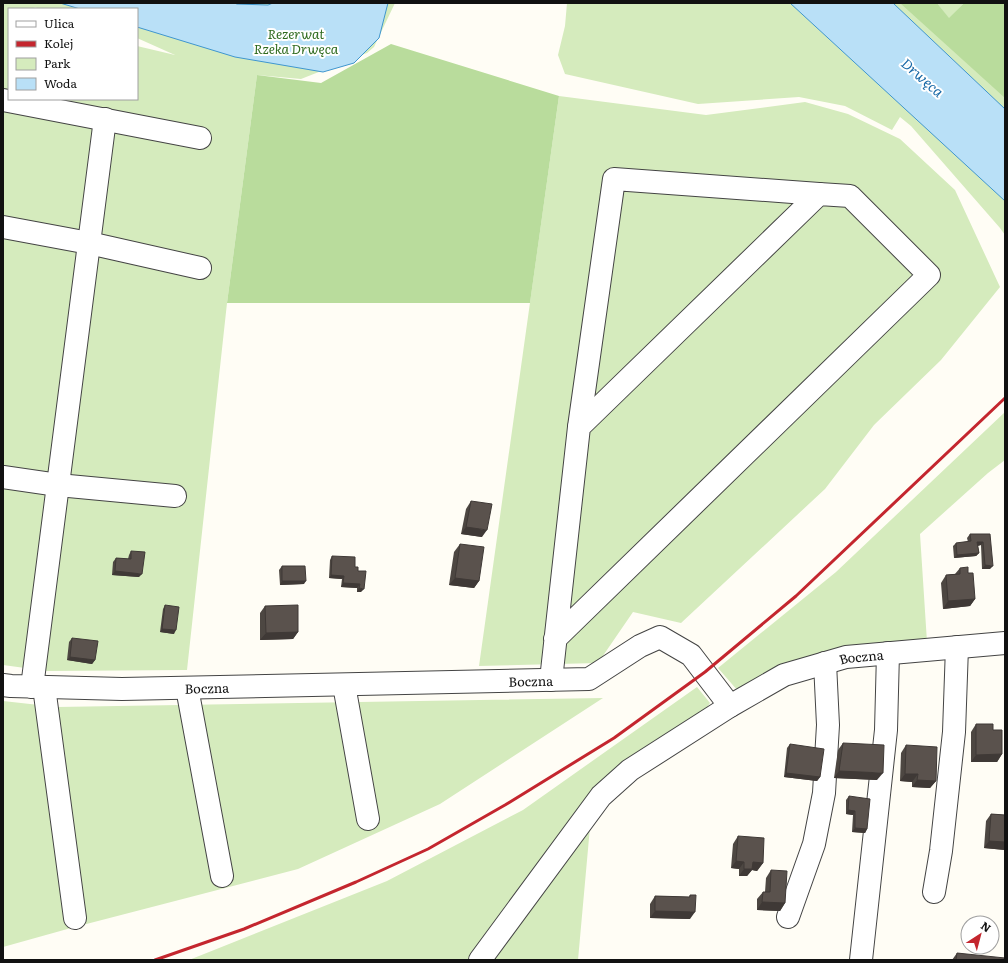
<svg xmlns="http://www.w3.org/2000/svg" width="1008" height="963" font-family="Literata,serif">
  <rect width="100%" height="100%" fill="#fffdf5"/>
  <path fill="#d5ebbd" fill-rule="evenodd" d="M3,3H395L374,47L367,53L301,79L257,75L227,303L187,670L47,671L3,665ZM33,7L42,9H137V38L175,55L137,46V99H9V9H38Z
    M567,3H909L1005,88V235L1000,228L911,126L900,117L892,130L845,106L799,97L698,104L565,74L558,55L565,26Z
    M937,3H964L949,19Z
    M559,96L706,115L805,102L848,114L900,139L955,190L1000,287L941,360L874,425L825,489L681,623L633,612L598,663L479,666Z
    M1005,412V460L988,473L920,534L927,642L738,691L718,668L836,572Z
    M697,687L710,703L698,720L618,771L474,960H189L387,881L523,810Z
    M603,698L440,804L298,869L71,928L3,947V701L57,707Z
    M590,827L578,960H491Z"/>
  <path fill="#b9dc9c" d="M900,3H937L949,18L964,3H1005V98Z
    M391,44L559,96L530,303H227L257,75L321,83Z"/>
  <path fill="#b9e0f7" stroke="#3f96cf" d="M60,3H234L237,4L268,5L273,3H388L379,38L354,63L323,72L235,57L137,27V9H80Z
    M790,3H893L1005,109V201Z"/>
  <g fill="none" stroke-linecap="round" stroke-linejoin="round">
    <defs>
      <g id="minor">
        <path d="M3,100L200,138"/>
        <path d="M3,227L89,243L200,268"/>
        <path d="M579,427L614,179L819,194"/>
        <path d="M3,477L58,485L175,496"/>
        <path d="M551,680L579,427L819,194L850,196L929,275L555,639"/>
        <path id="s1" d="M3,685L11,686L122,689L589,679L640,646L660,637L691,655L730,706L784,675L846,657L1005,643"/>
        <path d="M344,685L368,819"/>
        <path d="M32,687L105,119"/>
        <path d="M44,687L75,918"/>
        <path d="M187,688L222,876"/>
        <path d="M934,892L941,851L954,732L957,647"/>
        <path d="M788,917L814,844L824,793L828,725L825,663"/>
        <path d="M480,960L601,796L630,770L730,706"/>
        <path d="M861,960L886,730L888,653"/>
      </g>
    </defs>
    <use href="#minor" stroke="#444" stroke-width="24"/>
    <use href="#minor" stroke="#fff" stroke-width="22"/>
    <path stroke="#c4262e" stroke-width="3" d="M155,960L244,929L356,882L428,849L505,805L614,738L705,672L796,596L1005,398"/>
  </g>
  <path fill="#4d4742" d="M471,501L482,537L461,534L466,509Z
    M970,534H990V569H982L981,545L978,546L979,553L976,556L954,558L953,546L956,543L968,542L967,538Z
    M460,544L479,581L474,588L449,585L454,552Z
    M131,551L139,577L112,575L113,562L116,558L128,559L129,555Z
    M332,556L355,567L358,571L361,592H357V588L341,587L342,579L329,578L330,560Z
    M282,566L304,584L280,585L279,570Z
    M960,568L968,573L975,599L970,606L943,609L941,583L946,575L955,574Z
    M165,605L174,634L160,632L163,609Z
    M265,606L298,632L293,639L260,640V613Z
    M72,638L95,660L92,664L67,660L69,642Z
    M976,724L993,730L1002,754L997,762H971V732Z
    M843,743L877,780L834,778L838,750Z
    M790,744L820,777L817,781L784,777L787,748Z
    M906,745L936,781L930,788L912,787V782L900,781L901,753Z
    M849,796L867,829L865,833L852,832L853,815L846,814V800Z
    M991,814L1005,815V850L984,848L986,821Z
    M738,836L763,863L757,871L752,870L747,876H739V869L731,868L733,844Z
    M771,870L785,903L780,911L757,910V899L763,892H765L766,878Z
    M690,895V919L650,918V904L655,896L689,897Z
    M957,953L1005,960H952Z"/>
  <path fill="#3f3936" d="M466,527L487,530L482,537L461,534Z
    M977,542H983L981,545L975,546Z
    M979,553L976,556L954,558L957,555Z
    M985,565L993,566L990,569H982Z
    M115,571L142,574L139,577L112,575Z
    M331,575L344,576L342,579L329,578Z
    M455,578L479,581L474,588L449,585Z
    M282,581H306L304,584L280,585Z
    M343,583L360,584L357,588L341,587Z
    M359,588L364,589L361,592H357Z
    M975,599L970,606L943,609L948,601Z
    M162,629L176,630L174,634L160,632Z
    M298,632L293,639L260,640L266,633Z
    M70,657L95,660L92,664L67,660Z
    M1002,754L997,762H971L976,755Z
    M839,771L883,773L877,780L834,778Z
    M786,773L820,777L817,781L784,777Z
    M905,774H918L912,782L900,781Z
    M917,780L936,781L930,788L912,787Z
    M848,810L855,811L853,815L846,814Z
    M855,828L867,829L865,833L852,832Z
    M989,841L1005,842V850L984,848Z
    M736,861L744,862L739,869L731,868Z
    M753,862L763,863L757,871L752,870L747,876H739L744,869Z
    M762,902L785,903L780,911L757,910Z
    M655,911L695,912L690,919L650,918Z"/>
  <path fill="#5a524d" stroke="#3f3936" d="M471,501L492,504L487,530L466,527Z
    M970,534H990L993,566L985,565L983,542H977L979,553L957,555L956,543L971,541Z
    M460,544L484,547L479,581L455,578Z
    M131,551L145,552L142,574L115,571L116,558L131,559Z
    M332,556L355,557V567H358V571H366L364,589L359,588L360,584L343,583L344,576L331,575Z
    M282,566H305L306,581H282Z
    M968,567V573H973L975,599L948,601L946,575L960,574V568Z
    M165,605L179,607L176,630L162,629Z
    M298,605V632L266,633L265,606Z
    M72,638L98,641L95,660L70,657Z
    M976,724H993V730H1002V754L976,755Z
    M843,743L884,745L883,773L839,771Z
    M790,744L824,749L820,777L786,773Z
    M906,745L937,747L936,781L917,780L918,774H905Z
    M849,796L870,799L867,829L855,828V811L848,810Z
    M991,814L1005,815V842L989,841Z
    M738,836L764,838L763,863L753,862L752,869H744V862L736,861Z
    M771,870L787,871L785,903L762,902L763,892H770Z
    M690,895H696L695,912L655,911V896L690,897Z
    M957,953L1005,958V960H956Z"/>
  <g text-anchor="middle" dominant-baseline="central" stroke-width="4" stroke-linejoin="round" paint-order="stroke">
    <g font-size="13" font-style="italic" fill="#2f6b1f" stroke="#fff">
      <text x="296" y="33">Rezerwat<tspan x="296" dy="15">Rzeka Drwęca</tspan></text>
    </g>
    <g font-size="13" fill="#111" stroke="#fff">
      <text stroke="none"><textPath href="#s1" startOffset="911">Boczna</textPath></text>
      <text stroke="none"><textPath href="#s1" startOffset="528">Boczna</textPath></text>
      <text stroke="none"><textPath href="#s1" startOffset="204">Boczna</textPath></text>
    </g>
    <g font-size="14" font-style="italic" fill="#1768a6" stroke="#fff">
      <text transform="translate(923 77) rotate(41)">Drwęca</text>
    </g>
  </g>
  <rect width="1008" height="963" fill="none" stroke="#111111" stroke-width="8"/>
  <rect x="8" y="8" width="130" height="92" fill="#ffffff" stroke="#a0a0a0"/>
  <rect x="16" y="21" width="20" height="6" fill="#ffffff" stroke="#a0a0a0"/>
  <text x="44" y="28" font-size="12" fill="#111111">Ulica</text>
  <rect x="16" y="41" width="20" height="6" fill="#c4262e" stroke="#a0a0a0"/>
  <text x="44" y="48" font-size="12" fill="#111111">Kolej</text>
  <rect x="16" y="58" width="20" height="12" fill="#d5ebbd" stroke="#a0a0a0"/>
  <text x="44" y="68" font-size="12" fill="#111111">Park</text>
  <rect x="16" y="78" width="20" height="12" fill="#b9e0f7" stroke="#a0a0a0"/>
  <text x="44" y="88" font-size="12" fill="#111111">Woda</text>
  <g transform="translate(980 935) rotate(36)"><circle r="19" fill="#ffffff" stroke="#a0a0a0"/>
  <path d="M0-3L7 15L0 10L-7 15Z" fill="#c4262e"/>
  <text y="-6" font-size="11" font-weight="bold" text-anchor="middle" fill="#111111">N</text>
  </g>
</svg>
